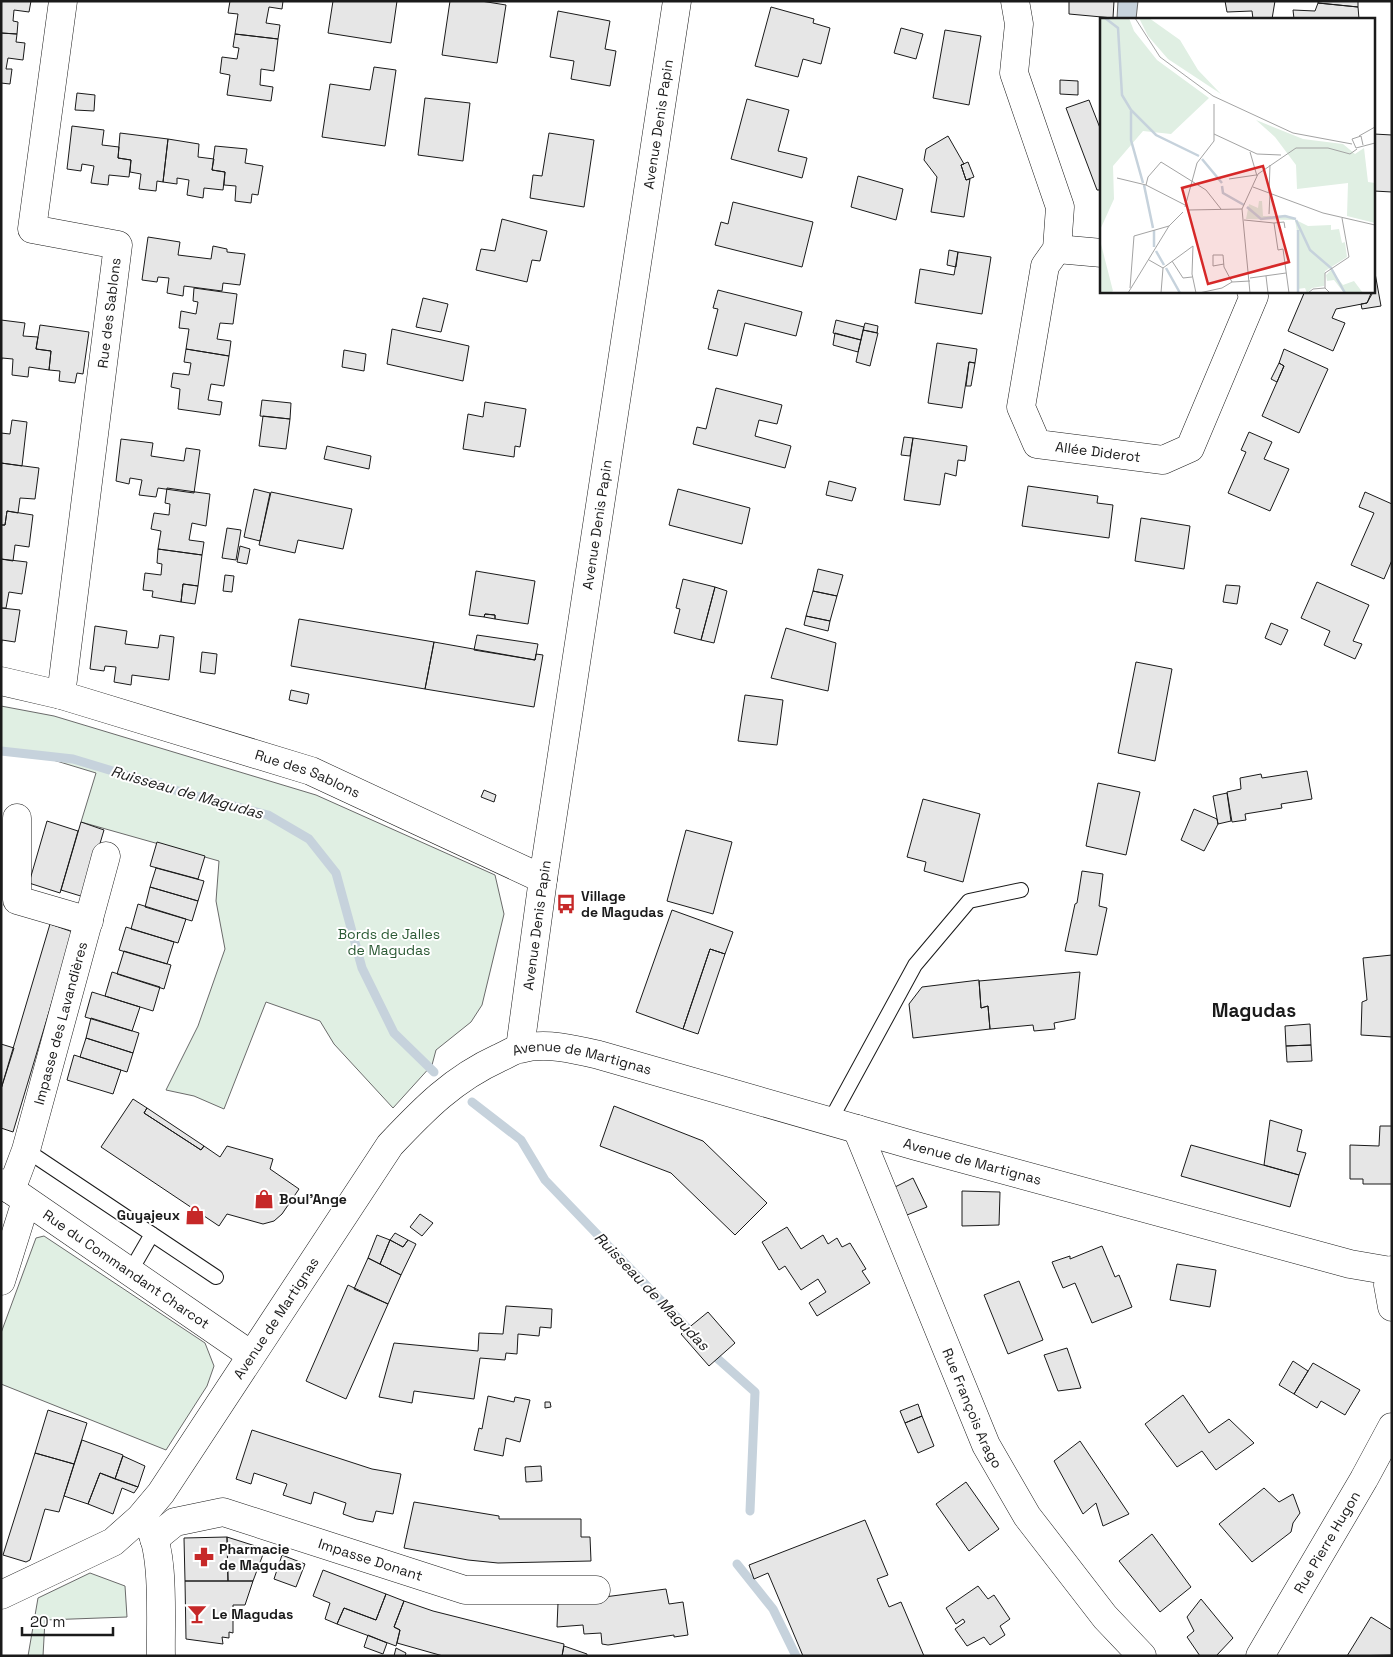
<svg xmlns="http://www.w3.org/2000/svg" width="1393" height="1657" font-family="'Space Grotesk',sans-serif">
  <rect width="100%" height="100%" fill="#fff"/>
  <path fill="#e0efe3" stroke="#6a6a6a" d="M1,706L54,716L316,795L495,875L504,914L482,1005L471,1022L436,1050L432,1065L393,1108L334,1044L320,1021L266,1002L224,1109L194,1096L166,1090L198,1026L225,949L216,901L219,861L81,822L96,773L40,756L1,749Z
    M44,1236L205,1343L214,1366L207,1386L166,1450L1,1384V1333L36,1238Z
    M90,1573L125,1586L127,1617L45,1620L43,1656H28L38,1598Z"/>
  <path fill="#c6d2dc" stroke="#6a6a6a" d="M1118,1H1138L1136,19H1117Z"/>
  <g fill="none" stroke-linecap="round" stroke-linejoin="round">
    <path stroke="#c6d2dc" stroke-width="9" d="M1,751L73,759L185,793L268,815L309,839L336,873L362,968L394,1033L434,1072
      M472,1102L521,1140L545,1180L695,1336
      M709,1351L755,1392L750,1511
      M737,1564L773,1609L796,1656"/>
  </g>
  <path fill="#e6e6e6" stroke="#1a1a1a" d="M1,1H31L29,12L14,10L13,21L18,22L17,34L1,33Z
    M230,1H283L282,9L269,7L266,23L280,25L278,39L235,34L238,14L228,13Z
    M333,1H397L391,43L328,33Z
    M450,1H481L506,5L497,63L442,55Z
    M1069,1H1114L1113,18L1069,14Z
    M1225,1H1275L1272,19H1253L1252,11L1227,12Z
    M1318,1H1358V7L1318,3Z
    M1318,3L1358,7L1359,19H1294L1293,10L1315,11Z
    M771,7L814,19L813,23L830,28L821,64L803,59L798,77L755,66Z
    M558,11L610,21L605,49L616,51L610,86L571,79L574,61L550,57Z
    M901,28L923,34L916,59L894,53Z
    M945,30L981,36L969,105L933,98Z
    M1,33L17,34L16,42L25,43L23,60L8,58L6,69H12L10,84L1,83Z
    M235,34L278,39L274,71L261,69L260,85L273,87L271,101L227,95L230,75L220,73L222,57L237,59L239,48L233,47Z
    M374,67L396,70L385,146L322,137L330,84L370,90Z
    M1060,80L1078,81V95L1060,94Z
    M77,93L95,95L94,111L75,110Z
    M425,98L470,103L463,161L418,155Z
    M747,99L789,110L778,151L807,158L802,178L731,159Z
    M1089,100L1102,133V190H1097L1066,108Z
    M72,126L104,130L102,145L119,147L118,158L131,160L129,177L109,175L108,185L91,183L94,166L82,164L81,171L67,169Z
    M120,133L168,139L163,182L157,181L156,191L139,189L141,174L130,172L131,160L118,158Z
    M549,133L594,140L584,207L530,198L533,175L542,176Z
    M1374,134L1392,135V192L1374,191Z
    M948,136L964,164L961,165L966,180L970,179L964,217L931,212L937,177L924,160L926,149Z
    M168,139L199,144L198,157L214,159L212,170L225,172L223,190L204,188L203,198L187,195L189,180L177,178V184L163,182Z
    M215,146L247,149L245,163L263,166L258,195L252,194L251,203L235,201L236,186L224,185L225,172L212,170Z
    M968,162L974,177L966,180L961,165Z
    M858,176L903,189L896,220L851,207Z
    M733,202L813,222L802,267L715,245L721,222L728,224Z
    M502,219L547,231L540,261L532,260L527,282L476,270L481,249L495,251Z
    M148,237L180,242L178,255L211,259L213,246L227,249V252L245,254L240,285L223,283L222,291L184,286L183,296L167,293L169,278L158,277L157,282L142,280Z
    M949,250L958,252L956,267L947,265Z
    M958,252L991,257L982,314L915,303L920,269L954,275Z
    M1375,273L1381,306L1362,309L1361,304L1367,303L1372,291H1374Z
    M194,288L237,294L233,324L220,323L217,339L231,341L229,356L186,349L189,329L179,328L181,311L196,314L198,302L193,301Z
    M718,290L802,312L796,336L745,323L737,356L708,349L718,309L713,308Z
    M1305,291H1372V294L1367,303L1336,309L1332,318L1345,323L1333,351L1288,331Z
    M423,298L448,304L441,332L416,327Z
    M1,320L25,323L23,336L38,337L36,349L51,351L49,370L29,367L28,377L12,375L13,359L2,358L1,363Z
    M836,320L864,327L861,340L833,333Z
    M865,323L878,326L877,333L863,330Z
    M40,325L89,332L83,374L77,373L75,383L59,381L60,371L49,370L51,351L36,349Z
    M392,329L469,346L463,381L387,364Z
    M863,330L878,333L870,366L856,362Z
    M835,333L861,340L858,352L833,345Z
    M937,343L977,349L975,363L969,362L962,408L928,403Z
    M186,349L229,356L224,386L211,384L208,400L222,402L220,415L178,409L180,389L171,387L173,373L189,375L191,363L184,362Z
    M1284,349L1328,369L1299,433L1262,416L1284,366L1279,363Z
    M344,350L366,354L364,371L342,367Z
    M969,362L975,363L971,386H966Z
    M1279,363L1284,366L1277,382L1271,379Z
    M716,388L782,405L777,424L759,420L755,436L791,446L785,468L693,444L697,427L706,429Z
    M262,400L291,403L290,419L260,416Z
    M485,402L526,409L520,447L515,446L514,457L463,449L468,414L483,417Z
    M263,416L290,419L286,449L259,446Z
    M12,420L27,422L22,466L1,463V433L10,434Z
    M1249,432L1272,442L1264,459L1289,469L1270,511L1228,493L1246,452L1241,450Z
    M904,437L913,438L910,456L901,455Z
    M913,438L967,446L965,461L958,460L956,476L945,473L940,505L904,500Z
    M121,439L153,443L151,456L184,461L186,448L200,450L194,493L158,488L156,497L139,495L142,480L130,478L129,484L116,481Z
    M327,446L371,456L369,469L324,459Z
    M1,463L39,468L35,499L20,498L18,513L7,511L5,525H1Z
    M829,481L856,488L852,501L826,495Z
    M1028,486L1098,496L1097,503L1113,505L1109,538L1022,526Z
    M167,488L210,494L206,526L192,523L189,540L204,542L202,555L158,549L161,531L151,529L154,513L169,515L170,504L165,503Z
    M254,489L270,493L260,541L244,537Z
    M678,489L750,508L742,544L669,525Z
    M271,492L352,509L343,549L298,540L295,553L259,545Z
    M1365,492L1392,504V560L1384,579L1351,565L1374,513L1359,507Z
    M7,511L33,515L29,547L15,545L13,561L1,559V525H5Z
    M1141,518L1190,526L1184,569L1135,561Z
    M227,528L241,530L236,560L222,558Z
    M240,546L250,549L247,564L237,562Z
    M158,549L202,555L198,586L183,584L181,602L152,597L153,591L143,590L145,573L161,575L162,564L157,563Z
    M1,559L27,562L22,594L9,592L6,608H1Z
    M818,569L843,575L837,596L813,591Z
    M476,571L535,581L528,624L495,619V615L485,614L484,617L469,615Z
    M225,575L234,576L232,592L223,591Z
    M683,579L715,587L701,640L674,633L680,609L676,608Z
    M1317,582L1369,605L1353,641L1362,644L1355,659L1324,645L1330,631L1301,618Z
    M183,584L198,586L195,604L181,602Z
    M1226,585L1240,586L1237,604L1223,602Z
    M715,587L727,591L714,643L701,640Z
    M813,591L837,596L830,621L806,616Z
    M1,608L20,610L15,642L2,640L1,648Z
    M485,614L495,615V619L484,617Z
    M806,616L830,621L828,631L804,625Z
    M299,619L434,642L425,689L291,666Z
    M1271,623L1288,630L1281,645L1265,638Z
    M95,626L127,631L125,644L158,648L160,635L174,637L169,680L132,675L131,685L114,682L116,667L105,666L104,671L90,669Z
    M786,628L836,643L828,691L771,678Z
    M477,635L538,644L535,660L474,650Z
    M434,642L535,660L536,654L543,655L534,707L425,689Z
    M202,652L217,654L215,674L200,672Z
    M1136,662L1172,669L1155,761L1118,753Z
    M291,690L309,694L307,704L289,700Z
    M745,695L783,700L777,745L738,741Z
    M1307,771L1312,799L1281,804L1282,808L1245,814L1246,820L1232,822L1227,792L1241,789L1240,778L1261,774L1262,778Z
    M1098,783L1140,792L1126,855L1086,846Z
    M484,790L496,795L494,802L481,797Z
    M1227,793L1231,821L1218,824L1213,796Z
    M923,799L980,814L963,882L924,871L926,862L907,857Z
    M1194,809L1217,819L1218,824L1204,851L1181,840Z
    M47,821L78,831L60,893L29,883Z
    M81,822L104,830L84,897L61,890Z
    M686,830L732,842L713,914L667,901Z
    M157,842L205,856L198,879L150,866Z
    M156,868L204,881L198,901L150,887Z
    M1082,871L1103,874L1099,906L1107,908L1097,955L1065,951L1075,904L1077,903Z
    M150,887L198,901L192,921L145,907Z
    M138,904L186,919L178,943L131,929Z
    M672,910L733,932L725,954L710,949L683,1029L636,1012Z
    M50,924L73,932L13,1132L1,1128V1089Z
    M126,927L174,942L167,964L119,950Z
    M710,949L725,954L698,1034L683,1029Z
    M124,951L171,965L164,989L117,974Z
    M1392,955V1037L1361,1035L1362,1002L1367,1000L1363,958Z
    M112,972L160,987L153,1011L105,996Z
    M1080,972L1075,1019L1054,1023L1055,1029L1034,1031L1033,1025L990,1029L988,1006L981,1008L979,981Z
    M979,980L981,1008L988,1006L990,1029L913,1038L909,1004L922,987Z
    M92,992L140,1007L132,1031L85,1017Z
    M91,1018L139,1033L133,1053L86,1038Z
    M1310,1024L1311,1045L1286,1046L1285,1026Z
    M86,1038L133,1053L127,1072L80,1057Z
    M1,1044L14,1048L1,1089Z
    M1311,1045L1312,1061L1287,1062L1286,1046Z
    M74,1055L121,1070L113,1094L67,1080Z
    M133,1099L147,1108L144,1113L201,1150L204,1146L220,1157L227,1146L273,1159L270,1169L299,1189L282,1214L274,1221L263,1224L227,1214L219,1226L101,1147Z
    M614,1106L703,1141L767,1203L735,1235L671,1173L600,1146Z
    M147,1108L204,1146L201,1150L144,1113Z
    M1270,1120L1302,1130L1297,1151L1306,1153L1299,1175L1264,1165Z
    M1380,1126H1392V1184H1363V1179H1350V1145L1379,1146Z
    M1191,1145L1299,1175L1290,1207L1181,1176Z
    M913,1178L927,1207L907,1215L893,1188Z
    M962,1191L1000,1192L999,1225L962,1226Z
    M420,1214L433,1223L422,1236L410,1227Z
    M787,1227L801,1249L823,1235L828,1244L837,1238L842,1247L850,1243L866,1269L862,1271L870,1283L817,1316L809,1303L826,1292L818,1279L801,1290L785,1266L779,1270L762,1242Z
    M395,1233L408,1240L403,1247L390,1240Z
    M377,1235L390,1240L380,1264L368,1258Z
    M390,1240L403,1247L408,1240L416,1244L401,1275L380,1264Z
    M1102,1246L1115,1277L1119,1275L1132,1307L1092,1323L1075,1283L1063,1288L1052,1262L1070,1256V1259Z
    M368,1258L401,1275L388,1304L354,1289Z
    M1177,1264L1216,1270L1210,1307L1170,1300Z
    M1019,1281L1043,1340L1008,1354L984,1295Z
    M348,1285L388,1304L346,1399L306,1381Z
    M506,1306L552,1309L551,1328L540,1327L539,1336L518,1334L517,1354L506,1353L505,1360L480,1358L474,1399L414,1391L412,1403L379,1397L394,1343L478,1351L479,1333L503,1334Z
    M708,1312L735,1343L709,1366L681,1334Z
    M1067,1348L1081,1388L1058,1391L1044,1355Z
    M1293,1361L1308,1371L1294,1394L1279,1385Z
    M1313,1363L1360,1390L1345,1415L1321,1401L1317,1408L1294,1394Z
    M1183,1395L1209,1433L1229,1419L1254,1443L1216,1470L1202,1451L1177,1467L1145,1424Z
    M488,1396L514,1402L515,1397L530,1400L520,1442L506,1438L503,1456L474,1450L479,1428L482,1429Z
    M545,1402H550L551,1407L545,1408Z
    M918,1404L922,1416L905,1423L900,1411Z
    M48,1410L87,1423L74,1464L35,1453Z
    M922,1416L934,1446L918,1453L905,1423Z
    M252,1430L372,1469L401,1474L393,1514L376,1511L373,1522L357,1519L343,1514L346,1503L314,1492L311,1504L283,1495L287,1484L254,1473L251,1484L236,1479Z
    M82,1440L123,1455L115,1479L100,1473L88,1504L64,1496Z
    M1080,1441L1129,1514L1103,1526L1096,1503L1083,1514L1054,1461Z
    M35,1453L74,1464L59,1512L45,1509L30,1560L26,1562L3,1555Z
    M123,1456L145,1466L138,1487L115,1479Z
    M541,1466L542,1481L526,1482L525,1467Z
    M100,1473L138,1487L134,1493L122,1488L113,1514L88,1504Z
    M966,1482L999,1529L969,1551L936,1504Z
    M1264,1488L1279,1502L1293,1494L1300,1513L1293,1523L1291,1532L1252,1562L1219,1524Z
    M414,1502L499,1516V1519H581V1537H590L591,1561L498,1563L468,1560L404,1548Z
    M865,1520L888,1575L877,1579L889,1607L901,1602L924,1656H803L768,1573L754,1579L749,1565Z
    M1152,1534L1191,1587L1160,1612L1119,1561Z
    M227,1537L265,1549L253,1581H228Z
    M227,1537L228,1581H185L184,1538Z
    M282,1555L305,1564L296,1587L274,1579Z
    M323,1570L386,1594L376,1620L344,1608L337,1624L325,1619L330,1603L313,1596Z
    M185,1581H253L245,1605H233V1633L229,1632V1638L222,1637L223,1644L186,1639Z
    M978,1586L988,1599L994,1595L1010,1619L1000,1626L1005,1635L990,1645L984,1637L967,1646L955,1629L965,1622L963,1619L956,1624L946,1608Z
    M666,1589L669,1604L683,1602L688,1635L674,1637V1635L608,1645L602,1644L601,1633L584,1634L583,1625L557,1627L558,1603Z
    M386,1594L404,1601L394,1627L400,1630L396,1646L337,1624L344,1608L376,1620Z
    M1201,1599L1233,1638L1216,1656H1200L1187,1637L1194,1631L1187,1617Z
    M404,1601L433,1611L564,1644L562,1656H443L397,1643L400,1630L394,1627Z
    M1371,1617L1392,1630V1655L1347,1656Z
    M368,1635L387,1643L383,1654L364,1647Z
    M564,1646L587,1654V1656H562Z
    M396,1648L406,1653L405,1656H394Z"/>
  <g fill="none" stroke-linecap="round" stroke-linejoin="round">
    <defs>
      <path id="lane" d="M830,1121L915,965L969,901L1021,890
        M26,1150L216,1277
        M130,1272L152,1234"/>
      <g id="street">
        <path id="s1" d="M63,1L32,229L118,245L61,695L311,771L543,879"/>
        <path id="s2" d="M1015,1L1019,24L1014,73L1060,207L1057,249L1045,266L1021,407L1037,444L1163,460L1190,448L1254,296L1251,291"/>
        <path d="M1057,249L1102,253"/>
        <path d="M1,681L61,695"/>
        <path d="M17,818V900L89,921"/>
        <path id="s3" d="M520,1048L543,879L677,1"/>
        <path id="s4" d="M857,1129L986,1445L1027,1516L1105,1617L1142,1656"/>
        <path id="s5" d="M1,1183L251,1355"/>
        <path id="s6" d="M11,1190L26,1150L106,856"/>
        <path d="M1,1281L26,1201"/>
        <path d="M146,1523C166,1544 160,1626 161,1656"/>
        <path id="s7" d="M154,1539L175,1522L223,1512L465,1590H596"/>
        <path id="s8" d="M1260,1656L1364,1479L1392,1427"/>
      </g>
      <g id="secondary">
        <path d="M1392,1270L1388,1285L1392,1307"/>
        <path id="s9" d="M1,1595L113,1542L140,1518L161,1493L390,1145C424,1109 453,1079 499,1058C506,1055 513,1050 520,1049C545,1042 574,1049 599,1055L916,1146L1350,1264L1391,1271"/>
      </g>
    </defs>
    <use href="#lane" stroke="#1a1a1a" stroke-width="16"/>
    <use href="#street" stroke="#1a1a1a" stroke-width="29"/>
    <use href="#secondary" stroke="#1a1a1a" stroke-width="29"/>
    <use href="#lane" stroke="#fff" stroke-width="14"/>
    <use href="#street" stroke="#fff" stroke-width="28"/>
    <use href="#secondary" stroke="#fff" stroke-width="28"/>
  </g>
  <defs>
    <symbol id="bus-bare" viewBox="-9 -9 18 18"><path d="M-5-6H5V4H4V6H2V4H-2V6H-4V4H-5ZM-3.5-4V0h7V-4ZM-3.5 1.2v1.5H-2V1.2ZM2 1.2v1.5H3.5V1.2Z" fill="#c62828" stroke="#fff" stroke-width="2.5" paint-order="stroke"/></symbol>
    <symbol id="shop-bare" viewBox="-9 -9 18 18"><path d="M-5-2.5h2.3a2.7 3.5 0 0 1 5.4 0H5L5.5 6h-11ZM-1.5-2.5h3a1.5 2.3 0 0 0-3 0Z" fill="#c62828" stroke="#fff" stroke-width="2.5" paint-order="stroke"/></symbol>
    <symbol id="pharmacy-bare" viewBox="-9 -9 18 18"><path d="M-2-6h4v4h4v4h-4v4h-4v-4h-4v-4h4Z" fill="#c62828" stroke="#fff" stroke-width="2.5" paint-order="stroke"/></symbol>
    <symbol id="bar-bare" viewBox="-9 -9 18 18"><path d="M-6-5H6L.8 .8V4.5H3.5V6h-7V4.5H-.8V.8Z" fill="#c62828" stroke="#fff" stroke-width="2.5" paint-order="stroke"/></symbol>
  </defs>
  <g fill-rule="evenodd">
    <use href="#bus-bare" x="552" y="890" width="28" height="28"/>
    <use href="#shop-bare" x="250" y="1185" width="28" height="28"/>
    <use href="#shop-bare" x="181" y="1201" width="28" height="28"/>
    <use href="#pharmacy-bare" x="190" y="1543" width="28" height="28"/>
    <use href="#bar-bare" x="183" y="1600" width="28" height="28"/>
  </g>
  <g text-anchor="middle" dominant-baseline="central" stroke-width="4" stroke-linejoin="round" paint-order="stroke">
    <g font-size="14" fill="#1a1a1a" stroke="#fff">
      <text stroke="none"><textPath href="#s3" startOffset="934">Avenue Denis Papin</textPath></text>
      <text transform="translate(109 313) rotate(-83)">Rue des Sablons</text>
      <text stroke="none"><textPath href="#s2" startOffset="522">Allée Diderot</textPath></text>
      <text stroke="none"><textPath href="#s3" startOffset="529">Avenue Denis Papin</textPath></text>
      <text stroke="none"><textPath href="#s1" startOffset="1030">Rue des Sablons</textPath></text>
      <text stroke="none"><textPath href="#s3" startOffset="124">Avenue Denis Papin</textPath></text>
      <text stroke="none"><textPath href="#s6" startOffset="174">Impasse des Lavandières</textPath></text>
      <text stroke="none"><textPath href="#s9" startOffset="836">Avenue de Martignas</textPath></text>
      <text stroke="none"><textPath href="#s9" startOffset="1241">Avenue de Martignas</textPath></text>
      <text stroke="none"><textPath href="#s5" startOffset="152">Rue du Commandant Charcot</textPath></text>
      <text stroke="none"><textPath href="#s9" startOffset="402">Avenue de Martignas</textPath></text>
      <text stroke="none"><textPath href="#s4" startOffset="302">Rue François Arago</textPath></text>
      <text stroke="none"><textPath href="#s8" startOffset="132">Rue Pierre Hugon</textPath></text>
      <text stroke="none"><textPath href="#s7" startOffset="231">Impasse Donant</textPath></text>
    </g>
    <g font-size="14" font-weight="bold" fill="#1a1a1a" stroke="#fff" text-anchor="start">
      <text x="581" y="896">Village<tspan x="581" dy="16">de Magudas</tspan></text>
      <text x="279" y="1199">Boul'Ange</text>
      <text x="180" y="1215" text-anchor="end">Guyajeux</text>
      <text x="219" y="1549">Pharmacie<tspan x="219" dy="16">de Magudas</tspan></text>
      <text x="212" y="1614">Le Magudas</text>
    </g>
    <g font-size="14" fill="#2b5a34" stroke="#fff">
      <text x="389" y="934">Bords de Jalles<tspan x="389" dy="16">de Magudas</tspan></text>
    </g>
    <g font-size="15" font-style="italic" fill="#1a1a1a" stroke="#fff">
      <text transform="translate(187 792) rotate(16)">Ruisseau de Magudas</text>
      <text transform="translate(652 1291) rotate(46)">Ruisseau de Magudas</text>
    </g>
    <g font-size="19" font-weight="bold" fill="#1a1a1a" stroke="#fff">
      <text x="1254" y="1010">Magudas</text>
    </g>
  </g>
  <g transform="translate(1100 18)">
    <rect width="275" height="275" fill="#fff"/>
    <path d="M0,0H29L34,13L57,42L109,80L71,116L43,113L13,148L14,181L0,212ZM39,0H49L80,22L98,52L121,76L68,41L48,18ZM156,102L203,121L243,126L255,136L264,130L268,164L275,165V205L247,198L248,165L197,171L196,147L175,119ZM159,183H162L163,198H171V201L186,197L208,208L231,207V212L239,211L242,225L245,224L243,210L247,239L225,253L224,268L212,270L207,275L205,270L197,271L198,219L195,202L146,201L149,186L158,190ZM0,222L13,273L10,275H0ZM231,252L243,267L254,263L263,275H244L234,262L227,263L226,257Z" fill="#e0efe3"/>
    <path fill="none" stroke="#c6d2dc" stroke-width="2.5" d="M5,0L18,10L22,77L31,92L56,117L99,138M31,93V122L43,165M102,141L122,165M44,167L53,210M122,168L123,175L144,187M147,189L161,201L185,198L196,201M196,202L210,232L231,250L245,275M54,212V229M56,233L64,247M66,250L80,275M198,275V212"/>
    <path fill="none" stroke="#a3a3a3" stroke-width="1" d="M35,0L60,39L113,78L193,115L252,126M114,116L157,136L181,137M259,118L275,109M263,127L261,118L252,121L256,130L275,125M150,134L157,158M17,160L46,167L85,187M129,161L156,157M46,167L48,159L61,144L106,172L121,191M153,169L223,195L275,207M169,175L170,147M85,189L97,145L114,123V86M142,191L150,275M88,192L142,191L158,156L196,130H228L250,136L257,131M169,196L170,175M144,202L174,205L178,232L183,231L189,275M174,205L184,204L185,210M49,242L63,250L93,228L92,256L96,275M72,243L83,260L92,259M124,246L113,248V237H123L124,249L132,264M166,258L168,275M150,260L186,255M30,270L34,218L69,208M28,275L69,208L83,194M61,275L63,250M99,275L122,270L132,264L150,263M208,275L213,271L225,270M230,275L225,270V255L249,239L242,200"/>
    <path fill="#d62828" fill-opacity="0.15" stroke="#d62828" stroke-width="2.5" d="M163,148L189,244L108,266L82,170Z"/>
    <rect width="275" height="275" fill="none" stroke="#1a1a1a" stroke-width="2.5"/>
  </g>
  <rect width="1393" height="1657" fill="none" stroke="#1a1a1a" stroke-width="5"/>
  <path d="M22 1627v8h91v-8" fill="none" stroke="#1a1a1a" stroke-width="2.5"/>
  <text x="30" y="1627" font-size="15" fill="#1a1a1a" stroke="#ffffff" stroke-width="4" paint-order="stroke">20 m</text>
</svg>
